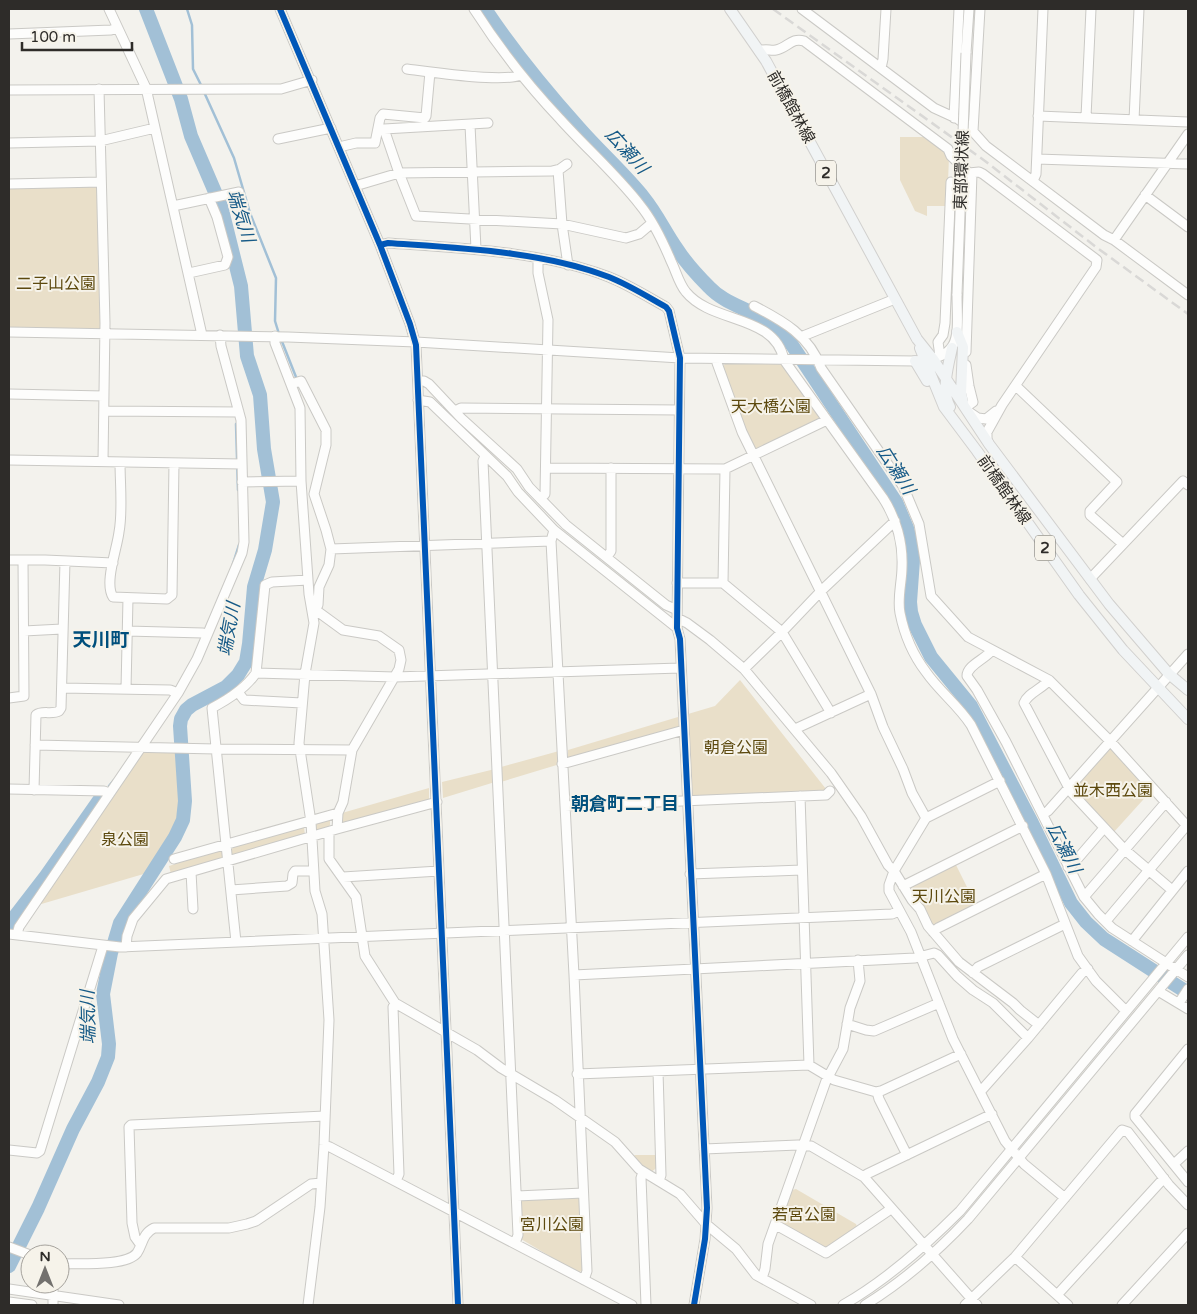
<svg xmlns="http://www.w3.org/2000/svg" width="1197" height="1314" font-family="'Varela Round','Noto Sans JP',sans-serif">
  <rect width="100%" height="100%" fill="#f3f2ed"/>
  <path fill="#e9dfc9" d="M900,137H924L947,153L949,157L947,206H927V216L915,211L900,180Z
    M101,182L105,333L9,332V184Z
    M726,363L781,364L819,417L818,421L758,450L753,449L744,430L722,367Z
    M740,680L826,789L823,791L694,796L691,793L688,714L715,706Z
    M678,717L679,726L677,729L568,760V750Z
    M1112,748L1152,790L1113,833L1075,791L1074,786L1108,749Z
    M141,750L175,751C177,775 184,803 176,826C170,843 156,858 147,873L38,905Z
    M559,751L560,764L501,782V767Z
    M495,769V782L443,798L442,782Z
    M429,788V801L341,826L342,813Z
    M330,819V825C326,831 320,832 314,829L317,823Z
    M304,827L305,836L235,856L231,854L233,846Z
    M220,850L223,853L224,857L221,860L171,874L169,866Z
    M956,865L977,907L936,928L931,926L909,888Z
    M635,1155H658V1167L651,1172L643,1168L634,1156Z
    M796,1189L856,1224L857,1227L829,1248H824L782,1225L781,1221L792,1190Z
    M577,1195L580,1198L583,1270L578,1273L521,1239L520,1200L523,1197Z"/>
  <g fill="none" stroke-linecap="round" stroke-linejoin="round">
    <path stroke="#a2c0d6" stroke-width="2.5" d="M187,9L192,25L193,69L202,87
      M204,92L234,158L250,213L276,278L275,321L279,334
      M281,339L296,377
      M236,424L238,490
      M233,564L239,545
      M109,786L114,780"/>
    <path stroke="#a2c0d6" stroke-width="14" d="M485,9C513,51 545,90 579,128C600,152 624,173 644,198C657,214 665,232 677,249C686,263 697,275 709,287C723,302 743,307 761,318C773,325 783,335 792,345L896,502L907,528L911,543L913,560L910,602L911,612L915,625L931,657L971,706L1032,823L1071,903L1086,922L1104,939L1188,993
      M9,924L46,876L100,799
      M9,1266L38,1208L73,1129L98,1082L108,1057L109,1044L103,994L111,953L120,923L175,837L183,820L185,801L180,726L181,719L186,710L192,705L226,687L238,675L246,662L249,644L254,587L265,550L273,502L264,449L260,395L247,356L241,286L221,206L191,136L181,99L146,9"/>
    <defs>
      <path id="minor" d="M109,9L146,88L202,335
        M280,9L380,245L410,324L416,345L458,1305
        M474,9C499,48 528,85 560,119C586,148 616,174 640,205C654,222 663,242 671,261C676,271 679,284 686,292C712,324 775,314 784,360L883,498C896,518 903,543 902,567C902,582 897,598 900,613C904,633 913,655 926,672C939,691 958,705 971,725L1046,874L1078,956L1096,981L1126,1011
        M802,9L934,108L958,119L969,127L986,146L1104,235L1114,240L1188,295
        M9,34L111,30L118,28
        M759,51C766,48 770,51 776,50C787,48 792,37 804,41L948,149L951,156L969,173L979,172L983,174L1097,260L1096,267L1002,405L987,432V439L989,444
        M966,53L969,9
        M881,68L883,59L886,9
        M407,69C430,72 503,83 521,75
        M99,89L105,323L103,461
        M9,90L281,89L312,80
        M1038,116L1188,122
        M1086,117L1091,9
        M954,118L959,9
        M1134,120L1139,9
        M488,123L384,129L399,173L416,216L562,224L626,238L639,234L652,223
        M470,125L476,249
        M973,131L980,9
        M278,139L331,128
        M9,143L100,141L155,128
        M339,147L356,143H375L380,118L383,114L425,118L426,116L430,72
        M1037,159L1188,164
        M558,170L562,224L568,265
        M1033,181L1036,174L1043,9
        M9,184L101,182
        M355,186L399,173L552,171L560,169L567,164
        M1145,195L1188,227
        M173,206L239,192
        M1114,240L1188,134
        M380,245L388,243C459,248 542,251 609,277C629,285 648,297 666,307L669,311L680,358L677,628L680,639L707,1208L705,1239L694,1305
        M538,259V273L548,320L545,494L541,498
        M189,273L225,265L228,257L217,217L209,198
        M754,306C783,321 810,336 821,368L903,486L919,524L931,596L968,637L1049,680L1110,741L1188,827
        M9,332L288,337L416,342L680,358L915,361C965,359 957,333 957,294
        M275,336V343L300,408L301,481L309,594L314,623L305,674L299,743L311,822L315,891L322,914L329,1020L324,1145L320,1207L308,1305
        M803,336L895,299
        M966,352L972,173
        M940,356L938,342L943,335L945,323L951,182
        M717,359V363L742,432L871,694L883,727L903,769L912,793L926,818
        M418,381H424L429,384L461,418L517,469L529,487L566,525L666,605L677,610
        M291,384L301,381L326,430V445L314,494L326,530L331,549L329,565L319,587L318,605L312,609
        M1016,386L1117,482L1090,511V515L1123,544
        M9,394L104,396
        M418,400L430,402L507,476L518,492L554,530L677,628
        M966,407L973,402L969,386L966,365
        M104,411L239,412
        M455,411L461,408L679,410
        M969,412L978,418L986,419L996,411
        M485,456L483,461L518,1235L515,1243
        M9,460L242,464
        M120,462C120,484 123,511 119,532C117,549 104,583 113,597L167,599L172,595L174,463
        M546,468L725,469L827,420
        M242,482L301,481
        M554,530L551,541L574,975L587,1271L584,1280
        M331,549L551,541
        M607,557L611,551V468
        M9,560H45L113,563
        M1090,579L1183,481L1188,485
        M677,583H723L782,632L831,713
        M723,583L725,469
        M312,609L317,611L343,630L379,636L399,650L401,660L399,669L352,750L343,802L338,813L337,829
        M677,618L687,623L710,640L744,669L831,773L861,816L888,865L894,871L912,900L920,909L928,926L959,962L1013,1003L1020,1010L1039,1025
        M24,631L62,629
        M127,631L203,633L207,634
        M992,650C986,659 967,665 967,676L977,690L1006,742L1084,897L1098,914L1112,928L1188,977
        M744,669L782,632L821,591L895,521
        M256,673L395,677L680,668
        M1049,680C1042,689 1028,693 1024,703L1071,792L1125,850L1172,890
        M62,688L170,690L178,693
        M126,689L128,598
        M238,692L244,700L302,703
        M9,698L24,696L23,560
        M795,729L871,694
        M35,745L216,749L352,750
        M562,764L684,730
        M1000,781L926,818L894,871L889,885V891L911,932L953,1039L1005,1141L1024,1164L1065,1198
        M9,789L104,791L109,793
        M34,790L36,715C42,710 52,715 59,711L61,708L65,561
        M800,796L809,1065L834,1080L876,1092L881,1091L961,1054
        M565,806L826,795L830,791
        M1043,814L1048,811L1188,654
        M329,832V859L356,897L365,956L395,1003L477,1050L501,1068L555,1100L615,1142L639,1169L680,1194L706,1224L736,1249L756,1275L811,1305
        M174,859L338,813
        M1068,867L1073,864L1104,828
        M191,872L193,909
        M690,874L802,870
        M343,877L439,871
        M903,886L1023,826
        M231,890L287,886L292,883L293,874L295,871H313
        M1084,897L1166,802
        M1106,921L1187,825
        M933,932L938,928L1046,874
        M9,934L120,947L892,914L899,911
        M17,934L19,927L178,693L197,659L242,553L244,542L241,420L221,346L220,335
        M1132,941L1188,871
        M236,942L212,708C229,699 246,688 256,673L265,585L272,582L308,580
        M126,947L127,936L133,919L166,879L337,829L437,802
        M973,973L978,967L1065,924
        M574,975L915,958L934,953L938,955L957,976L973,990L993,1003L1028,1038
        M1158,991L1188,1009
        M395,1003L393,1007L399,1174L396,1181
        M1179,1003L1188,989
        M847,1024L866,1030L874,1031L939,1003
        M1188,1049L1135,1114V1117L1188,1182
        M658,1071L661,1175L659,1181
        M577,1074L809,1065
        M877,1092L879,1099L907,1155
        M980,1092L1028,1038L1082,973L1088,969
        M324,1145L330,1147L632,1305
        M704,1149L798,1145L811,1146L864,1177L977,1305
        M9,1150L37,1153L40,1151L103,946
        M1174,1164L1188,1151
        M643,1172L641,1178L646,1305
        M864,1177L867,1174L992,1114
        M517,1196L583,1193
        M776,1225L826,1253L891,1209
        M140,1244L135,1237L132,1223L129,1127L131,1125L325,1116
        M9,1247L30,1255
        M1015,1257L1068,1305
        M60,1264C77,1263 126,1267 137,1253C143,1244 142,1234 154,1228H229L247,1224L256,1221L311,1184L321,1183
        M762,1278L765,1269L768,1244L826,1081L843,1049L850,1008L860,981L858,960
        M53,1284V1305
        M9,1289L119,1305
        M1057,1295L1164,1178
        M9,1302L32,1305
        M843,1305C887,1280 925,1246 960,1211L1188,937
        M865,1305C904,1281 937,1252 968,1219L1188,955
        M965,1305L1015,1257L1122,1130L1128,1132L1169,1185L1188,1205
        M1122,1305L1188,1233"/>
      <path id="major" d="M730,9L766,61L917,339L933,359L989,444L1109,604L1169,674L1188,690
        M957,332L963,347L961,393L963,402
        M920,348L944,407L977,451L1079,595L1123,650L1188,719
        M915,361L927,381
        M950,407C941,391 948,366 952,348"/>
    </defs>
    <use href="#minor" stroke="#cac9c5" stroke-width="11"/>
    <use href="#major" stroke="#d1d0ce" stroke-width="12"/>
    <use href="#minor" stroke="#fdfdfc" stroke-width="9"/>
    <use href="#major" stroke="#f1f4f5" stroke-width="10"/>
    <path stroke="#d9d8d6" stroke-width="2.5" stroke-dasharray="10 5" stroke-linecap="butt" d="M773,9L985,161L1096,247L1188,314"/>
    <defs>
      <path id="minor-bridge" d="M957,294L966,53"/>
    </defs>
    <use href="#minor-bridge" stroke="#cac9c5" stroke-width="11" stroke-linecap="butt"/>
    <use href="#minor-bridge" stroke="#fdfdfc" stroke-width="9"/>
    <defs>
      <path id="cycleway" d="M280,9L380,245L410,324L416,345L458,1305
        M380,245L388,243C459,248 542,251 609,277C629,285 648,297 666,307L669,311L680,358L677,628L680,639L707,1208L705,1239L694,1305"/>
    </defs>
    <use href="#cycleway" stroke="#f6f3ea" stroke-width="9"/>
    <use href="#cycleway" stroke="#0057b8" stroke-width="6"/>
  </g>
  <g text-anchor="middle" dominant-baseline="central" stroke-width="4" stroke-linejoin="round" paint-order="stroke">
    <g fill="#f6f3ea" stroke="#6a6863" stroke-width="1">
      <rect x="816" y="160.5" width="20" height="25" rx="4"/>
      <rect x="1035" y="535.5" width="20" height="25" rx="4"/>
    </g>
    <g font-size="15" font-weight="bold" fill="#2e2c29">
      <text x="826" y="173">2</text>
      <text x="1045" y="548">2</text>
    </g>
    <g font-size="16" fill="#2e2c29" stroke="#f6f3ea">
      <text transform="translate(791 107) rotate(61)">前橋館林線</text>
      <text transform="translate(962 170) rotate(-88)">東部環状線</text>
      <text transform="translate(1004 490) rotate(55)">前橋館林線</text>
    </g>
    <g font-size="16" fill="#5d490e" stroke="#f6f3ea">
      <text x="56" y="284">二子山公園</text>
      <text x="771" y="407">天大橋公園</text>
      <text x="736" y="748">朝倉公園</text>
      <text x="1113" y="791">並木西公園</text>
      <text x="125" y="840">泉公園</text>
      <text x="944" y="897">天川公園</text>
      <text x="804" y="1215">若宮公園</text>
      <text x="552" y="1225">宮川公園</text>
    </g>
    <g font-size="18" font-style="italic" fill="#165a87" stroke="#f6f3ea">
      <text transform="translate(627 151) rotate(48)">広瀬川</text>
      <text transform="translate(241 216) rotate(73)">端気川</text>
      <text transform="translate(896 470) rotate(58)">広瀬川</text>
      <text transform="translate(229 629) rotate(-80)">端気川</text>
      <text transform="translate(1064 848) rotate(63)">広瀬川</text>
      <text transform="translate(88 1017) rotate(-91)">端気川</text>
    </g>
    <g font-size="18" font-weight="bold" fill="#004f7c" stroke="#f6f3ea">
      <text x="625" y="804">朝倉町二丁目</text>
    </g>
    <g font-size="19" font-weight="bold" fill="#004f7c" stroke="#f6f3ea">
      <text x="101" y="640">天川町</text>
    </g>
  </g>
  <rect width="1197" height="1314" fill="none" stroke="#2e2c29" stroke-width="20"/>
  <g transform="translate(45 1269)"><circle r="24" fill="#f6f3ea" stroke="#a6a39d"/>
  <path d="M0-4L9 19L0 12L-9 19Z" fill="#73716e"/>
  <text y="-8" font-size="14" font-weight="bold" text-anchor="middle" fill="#2e2c29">N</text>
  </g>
  <path d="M22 42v8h110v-8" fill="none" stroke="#2e2c29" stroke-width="2.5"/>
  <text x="30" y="42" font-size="15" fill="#2e2c29" stroke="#f6f3ea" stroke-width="4" paint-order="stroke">100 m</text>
</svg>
